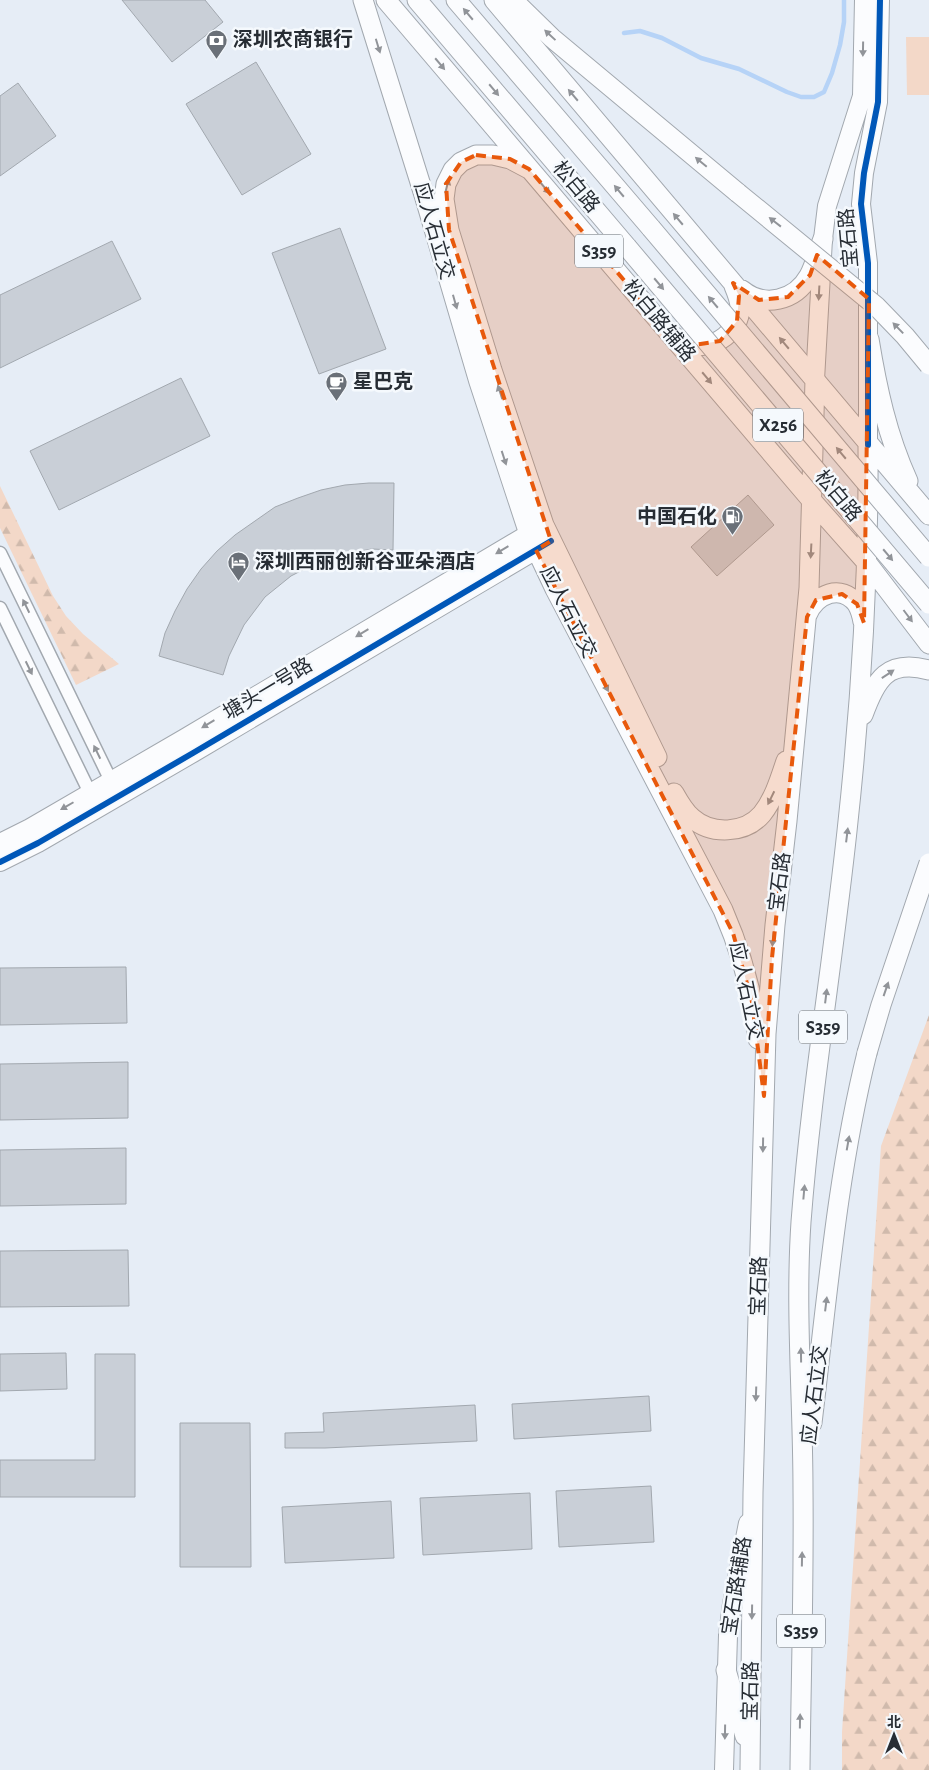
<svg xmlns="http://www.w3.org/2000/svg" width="929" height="1770" font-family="'Alegreya Sans','Noto Sans SC',sans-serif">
  <defs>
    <pattern id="forest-firs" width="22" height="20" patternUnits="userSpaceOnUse" patternTransform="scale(1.25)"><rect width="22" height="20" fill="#f3d8c8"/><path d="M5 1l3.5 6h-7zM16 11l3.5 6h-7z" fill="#d0baac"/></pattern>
  </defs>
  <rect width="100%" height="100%" fill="#e6edf6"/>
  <path fill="url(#forest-firs)" d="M0,486L53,596L66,616L83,634L119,664L76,685L0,528Z
    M929,1015V1770H842V1732L881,1146Z"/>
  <path fill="#f3d8c8" d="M906,37H929V95H907Z"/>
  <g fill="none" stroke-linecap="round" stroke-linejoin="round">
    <path stroke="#b6d3f7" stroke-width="4.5" d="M624,33L640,31L662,38L701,58L739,69L787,92L801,97H814L824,92L832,73L840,45L844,22V0"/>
  </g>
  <path fill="#c9cfd7" stroke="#a2a8af" d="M122,0H205L223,22L172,62Z
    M256,62L311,154L242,195L186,104Z
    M18,83L56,136L0,176V96Z
    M340,228L386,349L319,374L272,253Z
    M112,241L141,299L0,368V295Z
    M181,378L210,436L59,510L30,451Z
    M369,483H394L393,550L372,549L338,555L322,560L291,576L265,597L244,625L229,656L223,675L159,656L165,633L175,611L187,589L201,569L217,551L235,535L275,507L298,498L321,490L345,485Z
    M748,495L774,525L717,576L691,547Z
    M126,967L127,1023L0,1025V968Z
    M128,1062V1118L0,1120V1064Z
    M126,1148V1204L0,1206V1150Z
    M128,1250L129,1306L0,1307V1251Z
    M66,1353L67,1389L0,1391V1354Z
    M95,1354H135V1497H0V1460H95Z
    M649,1396L651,1431L514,1439L512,1404Z
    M475,1405L477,1441L325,1448H285V1433L324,1432L323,1413Z
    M180,1423H250L251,1567H180Z
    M651,1486L654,1542L559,1547L556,1491Z
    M530,1493L532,1549L423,1555L420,1498Z
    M391,1501L394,1558L285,1563L282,1507Z"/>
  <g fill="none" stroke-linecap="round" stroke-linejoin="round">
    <defs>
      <path id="street" d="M0,553L114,787
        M0,608L93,799"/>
      <path id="secondary" d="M815,380L823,239L827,206L862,96L864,0
        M868,445V263L861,204L864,173L878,102L880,0
        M0,843L30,828L185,738L542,526
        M0,862L38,843L193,753L548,543
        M724,1770L728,1635L732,1604L748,1523"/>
      <path id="primary" d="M363,0L424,195L479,382L529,534L555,589L723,910C741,951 753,994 758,1039
        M386,0L813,502L868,564L929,644
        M417,0L627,247
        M456,0L651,228
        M494,0L929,515
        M513,0L552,38L738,193
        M529,169L510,159L493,155H476L461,162L453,170L446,184L444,199L449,230L492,370L544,525L657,757
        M742,290C764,308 795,301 809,276C815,265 818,251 823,239
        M673,336C679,340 686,344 694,345C716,349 739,331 740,308C740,300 737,293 734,286
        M869,339C877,388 887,435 908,481
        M807,615C816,594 841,583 857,604C860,609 862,616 863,622
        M863,715C876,679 887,659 929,670
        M674,793C679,802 684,811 692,818C711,835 745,834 762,814C774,799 780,779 786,761
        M812,1423C827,1299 837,1174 867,1053
        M726,1670L745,1736
        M750,1770L753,1493L766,1034L775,925L787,821L809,588L815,380
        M800,1770C801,1677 804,1583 803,1490C803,1401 795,1311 801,1222C811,1091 833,962 847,831C861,703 869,574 868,445"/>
    </defs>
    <use href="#street" stroke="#a2a8af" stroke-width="15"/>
    <use href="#secondary" stroke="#a2a8af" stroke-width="20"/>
    <use href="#primary" stroke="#a2a8af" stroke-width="21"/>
    <use href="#street" stroke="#fbfcfe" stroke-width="12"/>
    <use href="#secondary" stroke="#fbfcfe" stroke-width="18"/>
    <use href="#primary" stroke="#fbfcfe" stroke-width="19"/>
    <defs>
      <path id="primary-bridge" d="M738,193L876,306L905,336L929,365
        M651,228L929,557
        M627,247L929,604
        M867,1053L881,1005L929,863"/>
    </defs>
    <use href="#primary-bridge" stroke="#a2a8af" stroke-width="21" stroke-linecap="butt"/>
    <use href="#primary-bridge" stroke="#fbfcfe" stroke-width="19"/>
    <defs>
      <path id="cycleway" d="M868,445V263L861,204L864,173L878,102L880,0
        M0,862L38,843L193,753L551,541"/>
    </defs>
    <use href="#cycleway" stroke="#f5f9fd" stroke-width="9"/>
    <use href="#cycleway" stroke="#0057b8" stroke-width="6"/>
  </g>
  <defs><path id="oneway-solid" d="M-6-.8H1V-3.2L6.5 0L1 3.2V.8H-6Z" transform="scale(1.25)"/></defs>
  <g fill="#919499">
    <use href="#oneway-solid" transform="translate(468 14) rotate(-130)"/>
    <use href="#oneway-solid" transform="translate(550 35) rotate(-137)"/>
    <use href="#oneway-solid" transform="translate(378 46) rotate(73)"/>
    <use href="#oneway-solid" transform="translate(863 49) rotate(91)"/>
    <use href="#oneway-solid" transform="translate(440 64) rotate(50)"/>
    <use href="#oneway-solid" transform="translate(494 90) rotate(50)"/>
    <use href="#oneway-solid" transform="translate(573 95) rotate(-130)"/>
    <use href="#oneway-solid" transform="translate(701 162) rotate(-140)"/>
    <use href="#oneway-solid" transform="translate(447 186) rotate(-76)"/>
    <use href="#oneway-solid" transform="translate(545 188) rotate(50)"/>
    <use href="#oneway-solid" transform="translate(619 191) rotate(-130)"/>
    <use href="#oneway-solid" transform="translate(678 219) rotate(-130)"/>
    <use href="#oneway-solid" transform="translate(775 222) rotate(-142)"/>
    <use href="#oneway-solid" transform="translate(659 284) rotate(50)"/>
    <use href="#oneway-solid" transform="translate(819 293) rotate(93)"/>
    <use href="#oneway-solid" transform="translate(455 302) rotate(74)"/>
    <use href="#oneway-solid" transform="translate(713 302) rotate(-130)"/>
    <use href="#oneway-solid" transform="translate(898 328) rotate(-134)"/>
    <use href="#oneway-solid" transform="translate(784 343) rotate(-130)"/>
    <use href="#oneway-solid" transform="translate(707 378) rotate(50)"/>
    <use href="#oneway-solid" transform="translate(500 392) rotate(-108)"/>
    <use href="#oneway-solid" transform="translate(841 453) rotate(-130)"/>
    <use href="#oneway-solid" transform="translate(504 458) rotate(72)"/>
    <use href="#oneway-solid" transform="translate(502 550) rotate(149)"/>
    <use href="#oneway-solid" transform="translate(811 551) rotate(93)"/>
    <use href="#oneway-solid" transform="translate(888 555) rotate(50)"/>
    <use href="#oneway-solid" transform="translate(26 606) rotate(-116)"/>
    <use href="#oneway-solid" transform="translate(908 616) rotate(53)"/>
    <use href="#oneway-solid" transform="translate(362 633) rotate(149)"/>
    <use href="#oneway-solid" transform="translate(29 668) rotate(64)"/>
    <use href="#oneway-solid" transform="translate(888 674) rotate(-34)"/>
    <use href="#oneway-solid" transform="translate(605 685) rotate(62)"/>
    <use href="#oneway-solid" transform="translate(208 724) rotate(149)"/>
    <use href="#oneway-solid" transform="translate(97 752) rotate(-116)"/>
    <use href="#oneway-solid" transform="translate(771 798) rotate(116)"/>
    <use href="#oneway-solid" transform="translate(67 806) rotate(150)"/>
    <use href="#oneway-solid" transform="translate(847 835) rotate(-83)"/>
    <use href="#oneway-solid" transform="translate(773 939) rotate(95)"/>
    <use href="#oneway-solid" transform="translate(886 989) rotate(-71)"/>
    <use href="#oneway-solid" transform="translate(826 996) rotate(-83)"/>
    <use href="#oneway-solid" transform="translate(848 1143) rotate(-80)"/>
    <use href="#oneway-solid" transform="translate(763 1145) rotate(91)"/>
    <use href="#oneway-solid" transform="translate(804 1192) rotate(-85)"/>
    <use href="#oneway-solid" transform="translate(826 1304) rotate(-83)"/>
    <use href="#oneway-solid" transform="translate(801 1355) rotate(-91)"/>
    <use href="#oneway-solid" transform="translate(756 1394) rotate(92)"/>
    <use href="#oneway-solid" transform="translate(802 1559) rotate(-89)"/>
    <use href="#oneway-solid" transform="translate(752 1612) rotate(91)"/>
    <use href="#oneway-solid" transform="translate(800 1721) rotate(-89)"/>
    <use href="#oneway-solid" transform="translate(725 1732) rotate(91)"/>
  </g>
  <path fill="#e8590c" fill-opacity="0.2" stroke="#e8590c" stroke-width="4" stroke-dasharray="10 6" stroke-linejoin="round" d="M476,155L510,159L529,169L670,334L694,345L720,341L737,321L739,296L733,283L759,300L788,297L810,275L817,255L869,299L864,623L857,604L842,594L816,600L807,617L772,958L764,1096L752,1002L733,933L536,550L551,541L449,230L446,184L461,162Z"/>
  <defs>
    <symbol id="bank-pin" viewBox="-11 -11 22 30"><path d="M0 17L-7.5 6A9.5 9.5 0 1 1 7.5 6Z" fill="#6a7078" stroke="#f5f9fd"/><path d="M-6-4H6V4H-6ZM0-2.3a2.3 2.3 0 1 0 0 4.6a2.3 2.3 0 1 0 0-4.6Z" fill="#fff"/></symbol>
    <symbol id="cafe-pin" viewBox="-11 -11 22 30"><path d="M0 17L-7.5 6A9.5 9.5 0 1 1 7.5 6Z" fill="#6a7078" stroke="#f5f9fd"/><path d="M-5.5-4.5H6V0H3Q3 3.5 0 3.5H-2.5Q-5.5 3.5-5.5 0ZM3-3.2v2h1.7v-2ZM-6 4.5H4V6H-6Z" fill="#fff"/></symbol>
    <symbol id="fuel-pin" viewBox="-11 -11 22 30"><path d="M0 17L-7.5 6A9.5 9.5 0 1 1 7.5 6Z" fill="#6a7078" stroke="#f5f9fd"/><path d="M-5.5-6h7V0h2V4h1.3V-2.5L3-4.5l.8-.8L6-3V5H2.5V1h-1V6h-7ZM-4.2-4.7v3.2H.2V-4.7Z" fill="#fff"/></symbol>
    <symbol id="hotel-pin" viewBox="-11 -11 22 30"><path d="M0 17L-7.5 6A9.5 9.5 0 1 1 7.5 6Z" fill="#6a7078" stroke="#f5f9fd"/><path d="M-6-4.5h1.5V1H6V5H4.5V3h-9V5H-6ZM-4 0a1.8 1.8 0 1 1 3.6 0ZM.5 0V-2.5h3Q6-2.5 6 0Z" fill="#fff"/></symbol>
  </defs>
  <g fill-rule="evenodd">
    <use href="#bank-pin" x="204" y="28" width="25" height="34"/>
    <use href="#cafe-pin" x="324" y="370" width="25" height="34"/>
    <use href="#fuel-pin" x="720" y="504" width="25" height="34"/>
    <use href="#hotel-pin" x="226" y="550" width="25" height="34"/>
  </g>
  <g text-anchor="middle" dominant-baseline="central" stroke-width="5" stroke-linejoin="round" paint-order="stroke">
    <g fill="#f5f9fd" stroke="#656a70" stroke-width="1">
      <rect x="575" y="234.5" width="48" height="33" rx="4"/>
      <rect x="753" y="408.5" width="50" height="33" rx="4"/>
      <rect x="799" y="1010.5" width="48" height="33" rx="4"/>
      <rect x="777" y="1614.5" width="48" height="33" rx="4"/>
    </g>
    <g font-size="19" font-weight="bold" fill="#272d34">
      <text x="599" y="251">S359</text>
      <text x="778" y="425">X256</text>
      <text x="823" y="1027">S359</text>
      <text x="801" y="1631">S359</text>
    </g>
    <g font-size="20" font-weight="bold" fill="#272d34" stroke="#f5f9fd" text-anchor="start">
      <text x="233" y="40">深圳农商银行</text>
      <text x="353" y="382">星巴克</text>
      <text x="717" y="517" text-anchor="end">中国石化</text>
      <text x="255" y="562">深圳西丽创新谷亚朵酒店</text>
    </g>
    <g font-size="20" fill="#272d34" stroke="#f5f9fd">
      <text transform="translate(576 187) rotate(50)">松白路</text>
      <text transform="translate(434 231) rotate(74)">应人石立交</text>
      <text transform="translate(849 238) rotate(-95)">宝石路</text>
      <text transform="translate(659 321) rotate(50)">松白路辅路</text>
      <text transform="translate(838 496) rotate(50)">松白路</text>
      <text transform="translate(568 612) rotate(63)">应人石立交</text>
      <text transform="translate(268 689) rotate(-31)">塘头一号路</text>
      <text transform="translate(780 882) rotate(-83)">宝石路</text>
      <text transform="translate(746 991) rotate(78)">应人石立交</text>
      <text transform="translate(759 1286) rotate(-88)">宝石路</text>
      <text transform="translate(815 1395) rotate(-83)">应人石立交</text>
      <text transform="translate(737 1586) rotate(-81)">宝石路辅路</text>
      <text transform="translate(751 1691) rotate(-89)">宝石路</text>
    </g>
  </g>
  <g transform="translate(894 1735)" stroke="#f5f9fd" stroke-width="4" paint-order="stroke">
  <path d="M0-4L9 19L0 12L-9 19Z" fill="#272d34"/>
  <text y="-8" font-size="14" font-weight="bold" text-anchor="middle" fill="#272d34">北</text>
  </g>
</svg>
